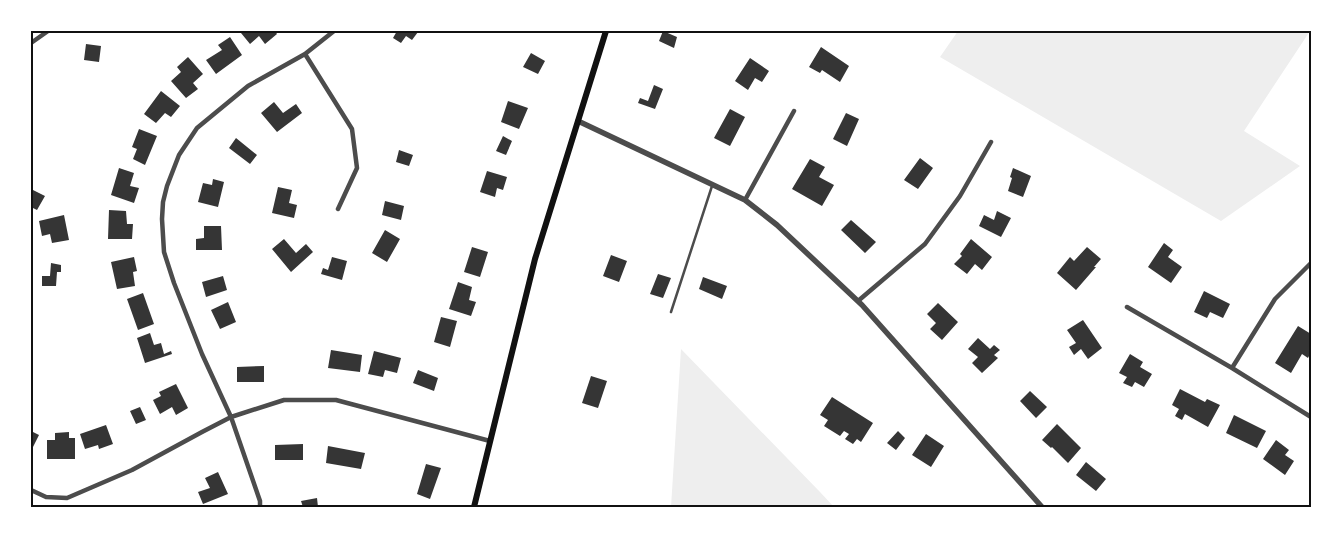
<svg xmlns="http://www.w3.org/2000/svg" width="1342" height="538" font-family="'Open Sans',sans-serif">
  <rect width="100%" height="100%" fill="#fff"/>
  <path fill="#eee" d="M958,31H1310L1244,131L1300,166L1221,221L940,57Z
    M681,349L820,492L834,507H671Z"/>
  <path fill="#353535" d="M243,31H275L277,34L265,44L259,36L250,44L241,33Z
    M397,31H416L418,32L412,40L406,36L401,43L393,38Z
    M663,31L677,37L674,48L659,41Z
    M230,37L242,55L216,74L206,60L222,50L218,45Z
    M86,44L101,46L99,62L84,60Z
    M821,47L849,66L840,82L822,70L820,73L809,67Z
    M531,53L545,61L538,74L523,67Z
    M188,57L203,74L193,83L198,89L186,98L171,81L181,72L177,67Z
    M750,58L769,71L762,82L755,78L748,90L735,81Z
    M654,85L663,89L655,109L638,103L640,98L648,101Z
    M161,91L180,106L171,117L165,113L156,123L144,114Z
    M508,101L528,108L519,129L501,122Z
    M274,102L283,113L296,104L302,113L277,132L261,113Z
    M730,109L745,117L730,146L714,138Z
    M846,113L859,119L847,146L833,139Z
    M139,129L157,136L145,165L133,159L137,149L132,147Z
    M503,136L512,141L506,155L496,151Z
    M236,138L257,155L250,164L229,148Z
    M399,150L413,155L409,166L396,162Z
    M920,158L933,168L918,189L904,180Z
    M810,159L825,167L819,177L834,185L822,206L792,189Z
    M119,168L134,173L130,186L139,188L134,203L111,195Z
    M1013,168L1031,176L1023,197L1008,191L1012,178L1010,177Z
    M487,171L507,177L503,190L497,188L495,197L480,192Z
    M213,179L224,182L218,207L198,202L203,183L212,185Z
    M278,187L292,190L289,203L297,205L294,218L272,213Z
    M31,189L45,196L37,210L31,207Z
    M385,201L404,206L401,220L382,215Z
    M109,210L126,211L127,224H133L132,239H108Z
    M997,211L1011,218L1001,237L979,226L984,215L994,220Z
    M64,215L69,240L52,243L50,234L42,236L39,221Z
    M851,220L876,242L865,253L841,230Z
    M204,226H221L222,250H196V239L204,238Z
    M385,230L400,239L387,262L372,253Z
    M284,239L296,253L306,244L313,252L291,272L272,249Z
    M971,239L992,257L982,270L975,264L967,274L954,264L962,256L960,254Z
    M1164,243L1173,250L1168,257L1182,267L1171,283L1148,267Z
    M472,247L488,252L480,277L464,272Z
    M1087,247L1101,259L1094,267H1096L1076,290L1057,273L1070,257L1074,261Z
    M611,255L627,261L619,282L603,276Z
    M134,257L137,271L133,272L135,286L117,289L111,262Z
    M332,257L347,261L342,280L321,274L323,268L328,270Z
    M51,263L61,265V272H57L56,286H42V276H50Z
    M658,274L671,278L663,298L650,294Z
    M223,276L227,290L206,297L202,282Z
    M703,277L727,286L722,299L699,289Z
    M458,282L472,287L469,300L476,302L471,316L449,309Z
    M1204,291L1230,304L1223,318L1210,312L1207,318L1194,312Z
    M143,293L154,324L138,330L127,299Z
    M228,302L236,322L220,329L211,310Z
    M938,303L958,322L942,340L930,329L936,323L927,314Z
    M441,317L457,321L450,347L434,342Z
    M1083,320L1102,348L1088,359L1081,349L1074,355L1069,347L1076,343L1067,330Z
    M1298,326L1311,334V352L1308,358L1302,354L1291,373L1275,363Z
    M150,333L154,345L161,343L164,354L171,351L172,354L145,363L137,338Z
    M978,338L990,349L994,345L1000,350L994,355L998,358L982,373L972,363L978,357L968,349Z
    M331,350L362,355L360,372L328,368Z
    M374,351L401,358L397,373L385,370L383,377L368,374Z
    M1130,354L1143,362L1140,367L1152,374L1144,387L1135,382L1132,387L1123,383L1127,377L1119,373Z
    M264,366V382H237V367Z
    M418,370L438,378L434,391L413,383Z
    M591,376L607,381L598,408L582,403Z
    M176,384L188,408L176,415L172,407L160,414L153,400L161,396L159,392Z
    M1180,389L1205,402L1207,399L1220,405L1208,427L1185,414L1182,420L1175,416L1179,409L1172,405Z
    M1030,391L1047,407L1036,418L1020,401Z
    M832,397L873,423L861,442L857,439L853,444L845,439L849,434L844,431L840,436L824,426L828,420L820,415Z
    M140,407L146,420L136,424L130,411Z
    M1234,415L1266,431L1257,448L1226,433Z
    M1057,424L1081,448L1068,463L1052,447L1051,448L1042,440Z
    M106,425L113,444L99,449L98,445L85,449L80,434Z
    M31,431L39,435L31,451Z
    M898,431L905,438L896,450L887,443Z
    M69,432V438H75V459H47V440H55V433Z
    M926,434L944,446L931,467L912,455Z
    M1276,440L1289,450L1285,455L1294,461L1285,475L1263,459Z
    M303,444V460H275V445Z
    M328,446L365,453L361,469L326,463Z
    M1086,462L1106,479L1096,491L1076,475Z
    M426,464L441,468L430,499L417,494Z
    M218,472L228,494L203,504L198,492L210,488L205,478Z
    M317,498L318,507H303L301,501Z"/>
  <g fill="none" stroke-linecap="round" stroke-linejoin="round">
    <path stroke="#4c4c4c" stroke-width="2.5" d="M671,312L712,186"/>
    <path stroke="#4c4c4c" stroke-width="4.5" d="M31,43L48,31
      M305,54L352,129L357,168L338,209
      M745,200L794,111
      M858,301L925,244L960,196L991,142
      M1127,307L1232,368L1311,417
      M1232,368L1275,299L1311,263
      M31,490L46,497L67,498L132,470L202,432L231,417L284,400H336L490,441
      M260,507V501L231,417L202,354L174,283L164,252L162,219L163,202L167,186L179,155L197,128L248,86L305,54L334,31"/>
    <path stroke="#4c4c4c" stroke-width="5.5" d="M578,121L745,200L777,225L862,305L1042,507"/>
    <path stroke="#111" stroke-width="6" d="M474,507L535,259L606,31"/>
  </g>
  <rect width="1342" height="538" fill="none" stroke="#ffffff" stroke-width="65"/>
  <rect x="32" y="32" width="1278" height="474" fill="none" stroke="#111" stroke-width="2"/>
</svg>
